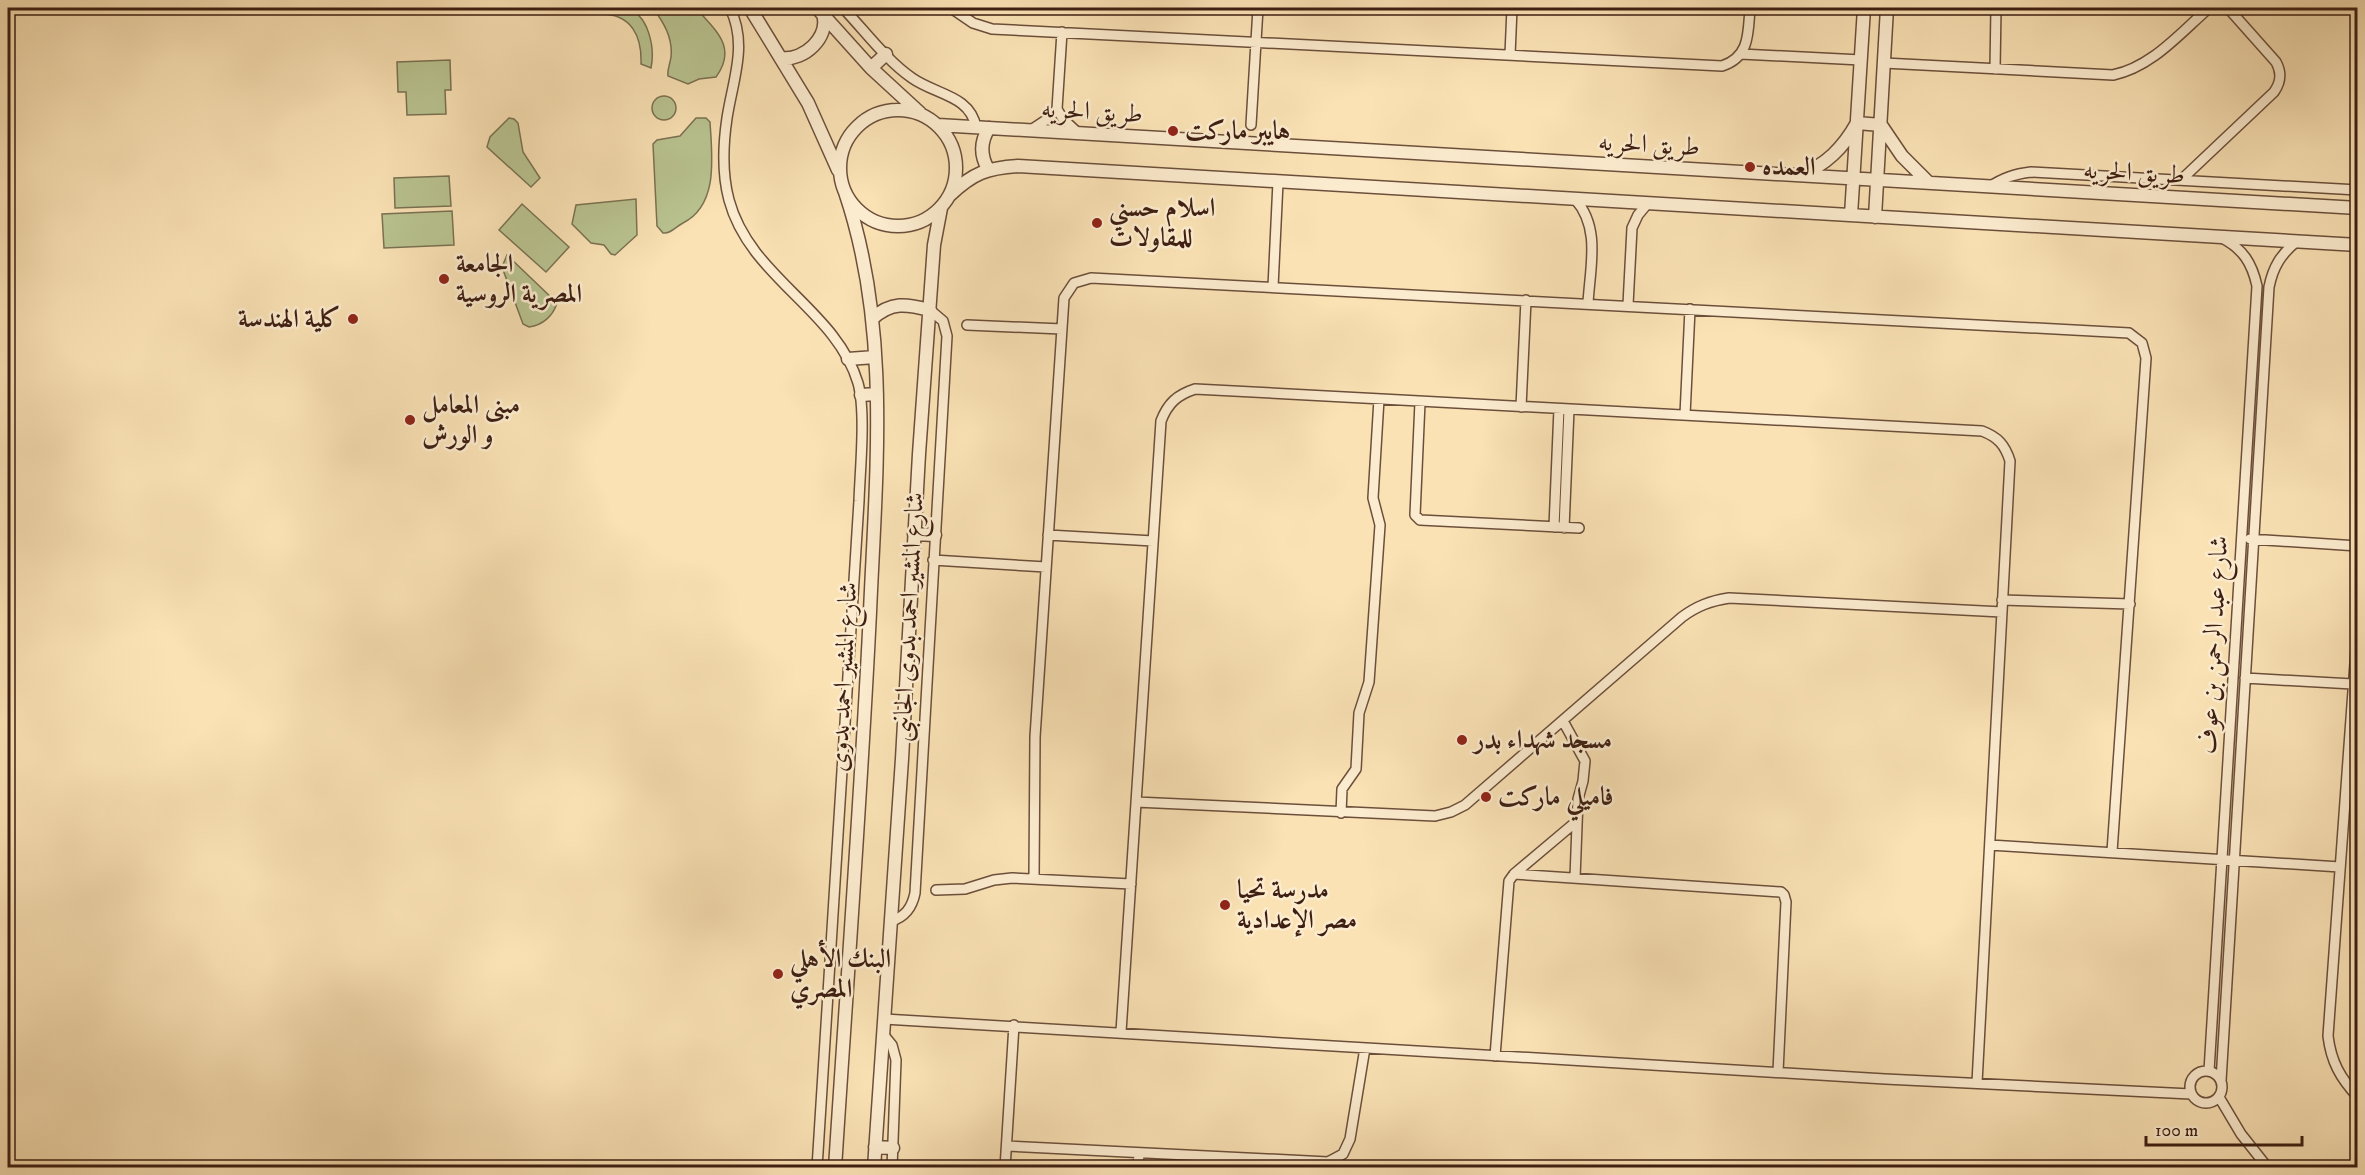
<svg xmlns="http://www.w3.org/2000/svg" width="2365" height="1175" font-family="'IM FELL DW Pica',Amiri,serif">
  <rect width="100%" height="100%" fill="#fae2b5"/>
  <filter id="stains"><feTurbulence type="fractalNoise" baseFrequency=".00333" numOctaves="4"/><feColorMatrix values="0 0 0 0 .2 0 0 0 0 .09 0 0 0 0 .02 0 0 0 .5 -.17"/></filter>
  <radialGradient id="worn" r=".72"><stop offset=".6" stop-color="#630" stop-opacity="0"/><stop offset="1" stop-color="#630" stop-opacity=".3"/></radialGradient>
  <path fill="#b9c491" stroke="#7b7152" stroke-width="1.5" d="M601,8C609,7 618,6 625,8C649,13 655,48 651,68L641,64C642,37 632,14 601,14Z
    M653,8H696C715,30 738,47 716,77L699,79L688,84L668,76C667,70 670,64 671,57C673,38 664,23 653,8Z
    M450,60L451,90H445L446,114L407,115L406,92H398L397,62Z
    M652 108a12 12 0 1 1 24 0a12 12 0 1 1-24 0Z
    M509,118L514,119L518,123L523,152L540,178L531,187L487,147L490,137Z
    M696,118H706L710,122C712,156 719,205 683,223C675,227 671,234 663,233L657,226L653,144L657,140L680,136Z
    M449,176L451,206L395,208L394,178Z
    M636,199L637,235L615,255L611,254L604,245L591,243L572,224L576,205Z
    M522,204L569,247L546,272L499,230Z
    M452,211L454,245L384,248L382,214Z
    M507,255L557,303C553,316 543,325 529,327L523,324L502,267Z"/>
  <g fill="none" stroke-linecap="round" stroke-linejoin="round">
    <defs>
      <path id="minor" d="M730,8C748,45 733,79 727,118C723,145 722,174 729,200C750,278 836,309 858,383C866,412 860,470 859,501L817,1168
        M843,8C865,31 886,60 912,78C936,95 970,95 976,127
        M951,8L973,23L992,29L1722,66C1750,57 1748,33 1750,8
        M1062,32L1057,109L1063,119L1078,133
        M1741,54L1861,60
        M1510,55L1512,8
        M1884,63L2113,75C2152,67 2180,33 2209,8
        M1995,69L1996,8
        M1251,125L1258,8
        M1031,130L1049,118L1057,109
        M2181,180L2274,92C2281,82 2282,73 2276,62L2228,8
        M1989,187C2003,178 2014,174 2031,172L2358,190
        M1575,199C1601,228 1590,267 1588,303
        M1273,287L1278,182
        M1628,305L1632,228L1638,215L1648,203
        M967,325L1062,329
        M1420,402L1415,515L1420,520L1579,528
        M1521,407L1526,300
        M1685,415L1690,309
        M1554,527L1559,409
        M1564,528L1569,409
        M1048,535L1153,541
        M2250,539L2358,546
        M933,560L1046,567
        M2002,600L2130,604
        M2358,622L2328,1036C2331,1061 2340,1078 2358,1097
        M2245,678L2353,684
        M1563,721L1585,761L1583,781L1578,799L1575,878
        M1136,802L1435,816L1451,812L1465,805L1682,617C1697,606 1710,601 1729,598L2002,612
        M1341,813L1342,789L1356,769L1359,713L1369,682L1380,525L1373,498L1379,399
        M1990,845L2340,867
        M1514,874L1781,892L1784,895L1786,902L1778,1072
        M1034,879L1035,737L1064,298L1074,283L1091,278L2129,333L2142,343L2146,358L2112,852
        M936,890L965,889L994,880L1012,878L1131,884
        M891,921C905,917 912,908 915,893L947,336L943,321L930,310
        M884,1019L1885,1079L2191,1094
        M1121,1032L1161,421C1168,403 1177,395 1195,389L1982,431C1998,437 2005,445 2010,461L1977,1083
        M883,1034L892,1045L896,1060L892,1168
        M1495,1056L1509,881L1514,874L1577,821
        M2190 1087a16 16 0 1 1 32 0a16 16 0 1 1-32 0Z
        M2209,1071L2257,286C2252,263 2243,249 2222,238
        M2221,1081L2269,287C2273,267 2281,254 2297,241
        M2219,1097L2241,1134L2268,1168
        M1007,1146L1328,1162L1343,1154L1350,1139L1365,1048
        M1005,1168L1014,1025
        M1138,1168L1139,1153"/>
      <path id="tertiary" d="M750,8L808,103L838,170
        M817,8L871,68L920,113
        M782,58C804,61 830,37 823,14
        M871,68L886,54
        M840 168a58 58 0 1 1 116 0a58 58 0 1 1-116 0Z
        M938,125L2358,208
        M988,169C980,155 980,142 989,128
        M1800,175C1826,165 1843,148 1857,123L1881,125L1902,156L1929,183
        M950,195C973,173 987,168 1018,166L2358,245
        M1851,215L1864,8
        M1875,217L1887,8
        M872,319C891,301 907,304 930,310
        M848,359L875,357
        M861,395L877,394
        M914,534L935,535
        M875,1147L893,1148
        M835,1168C847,982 861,797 870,612C876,472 891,327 845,192
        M874,1168L902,759L919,454L934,245L941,208"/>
    </defs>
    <use href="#minor" stroke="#6c4f3b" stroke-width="12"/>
    <use href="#tertiary" stroke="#6c4f3b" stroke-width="15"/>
    <use href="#minor" stroke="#fceccf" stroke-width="9"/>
    <use href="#tertiary" stroke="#fceccf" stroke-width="12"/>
  </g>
  <g fill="#8f2418" stroke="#fceccf" stroke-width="2">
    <circle cx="1173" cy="131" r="6"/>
    <circle cx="1750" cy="167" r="6"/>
    <circle cx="1097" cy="223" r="6"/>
    <circle cx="444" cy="279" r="6"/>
    <circle cx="353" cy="319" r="6"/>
    <circle cx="410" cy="420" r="6"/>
    <circle cx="1462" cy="740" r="6"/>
    <circle cx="1486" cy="797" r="6"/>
    <circle cx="1225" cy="905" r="6"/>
    <circle cx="778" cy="974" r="6"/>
  </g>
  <g text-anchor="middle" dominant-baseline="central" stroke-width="5" stroke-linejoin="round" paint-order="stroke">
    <g font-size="26" fill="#3d1e12" stroke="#fceccf">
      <text transform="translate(1092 112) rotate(3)">طريق الحريه</text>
      <text transform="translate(1649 145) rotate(3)">طريق الحريه</text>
      <text transform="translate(2134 173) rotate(3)">طريق الحريه</text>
      <text transform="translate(909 617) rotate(-87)">شارع المشير احمد بدوى الجانبى</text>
      <text transform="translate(2214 645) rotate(-87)">شارع عبد الرحمن بن عوف</text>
      <text transform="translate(844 677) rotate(-87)">شارع المشير احمد بدوى</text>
    </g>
    <g font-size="26" font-weight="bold" fill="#3d1e12" stroke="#fceccf" text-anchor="start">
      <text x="1185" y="131">هايبر ماركت</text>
      <text x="1762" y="167">العمده</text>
      <text x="1109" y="208">اسلام حسني<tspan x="1109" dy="30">للمقاولات</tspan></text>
      <text x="456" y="264">الجامعة<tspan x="456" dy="30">المصرية الروسية</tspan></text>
      <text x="341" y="319" text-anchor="end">كلية الهندسة</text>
      <text x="422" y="405">مبنى المعامل<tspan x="422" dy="30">و الورش</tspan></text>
      <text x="1474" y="740">مسجد شهداء بدر</text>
      <text x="1498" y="797">فاميلي ماركت</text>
      <text x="1237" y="890">مدرسة تحيا<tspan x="1237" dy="30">مصر الإعدادية</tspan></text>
      <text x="790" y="959">البنك الأهلي<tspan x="790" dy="30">المصري</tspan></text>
    </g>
  </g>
  <rect width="2365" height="1175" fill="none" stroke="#fae2b5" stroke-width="30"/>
  <rect x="9" y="9" width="2347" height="1157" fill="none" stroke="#3d1e12" stroke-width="3"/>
  <rect x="15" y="15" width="2335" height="1145" fill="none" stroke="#3d1e12" stroke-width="1.5"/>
  <path d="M2146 1136v9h156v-9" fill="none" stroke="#3d1e12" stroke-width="3"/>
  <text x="2155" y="1136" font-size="18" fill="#3d1e12" stroke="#fceccf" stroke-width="4.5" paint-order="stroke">100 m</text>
  <rect width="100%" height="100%" filter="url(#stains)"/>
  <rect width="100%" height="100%" fill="url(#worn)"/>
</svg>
